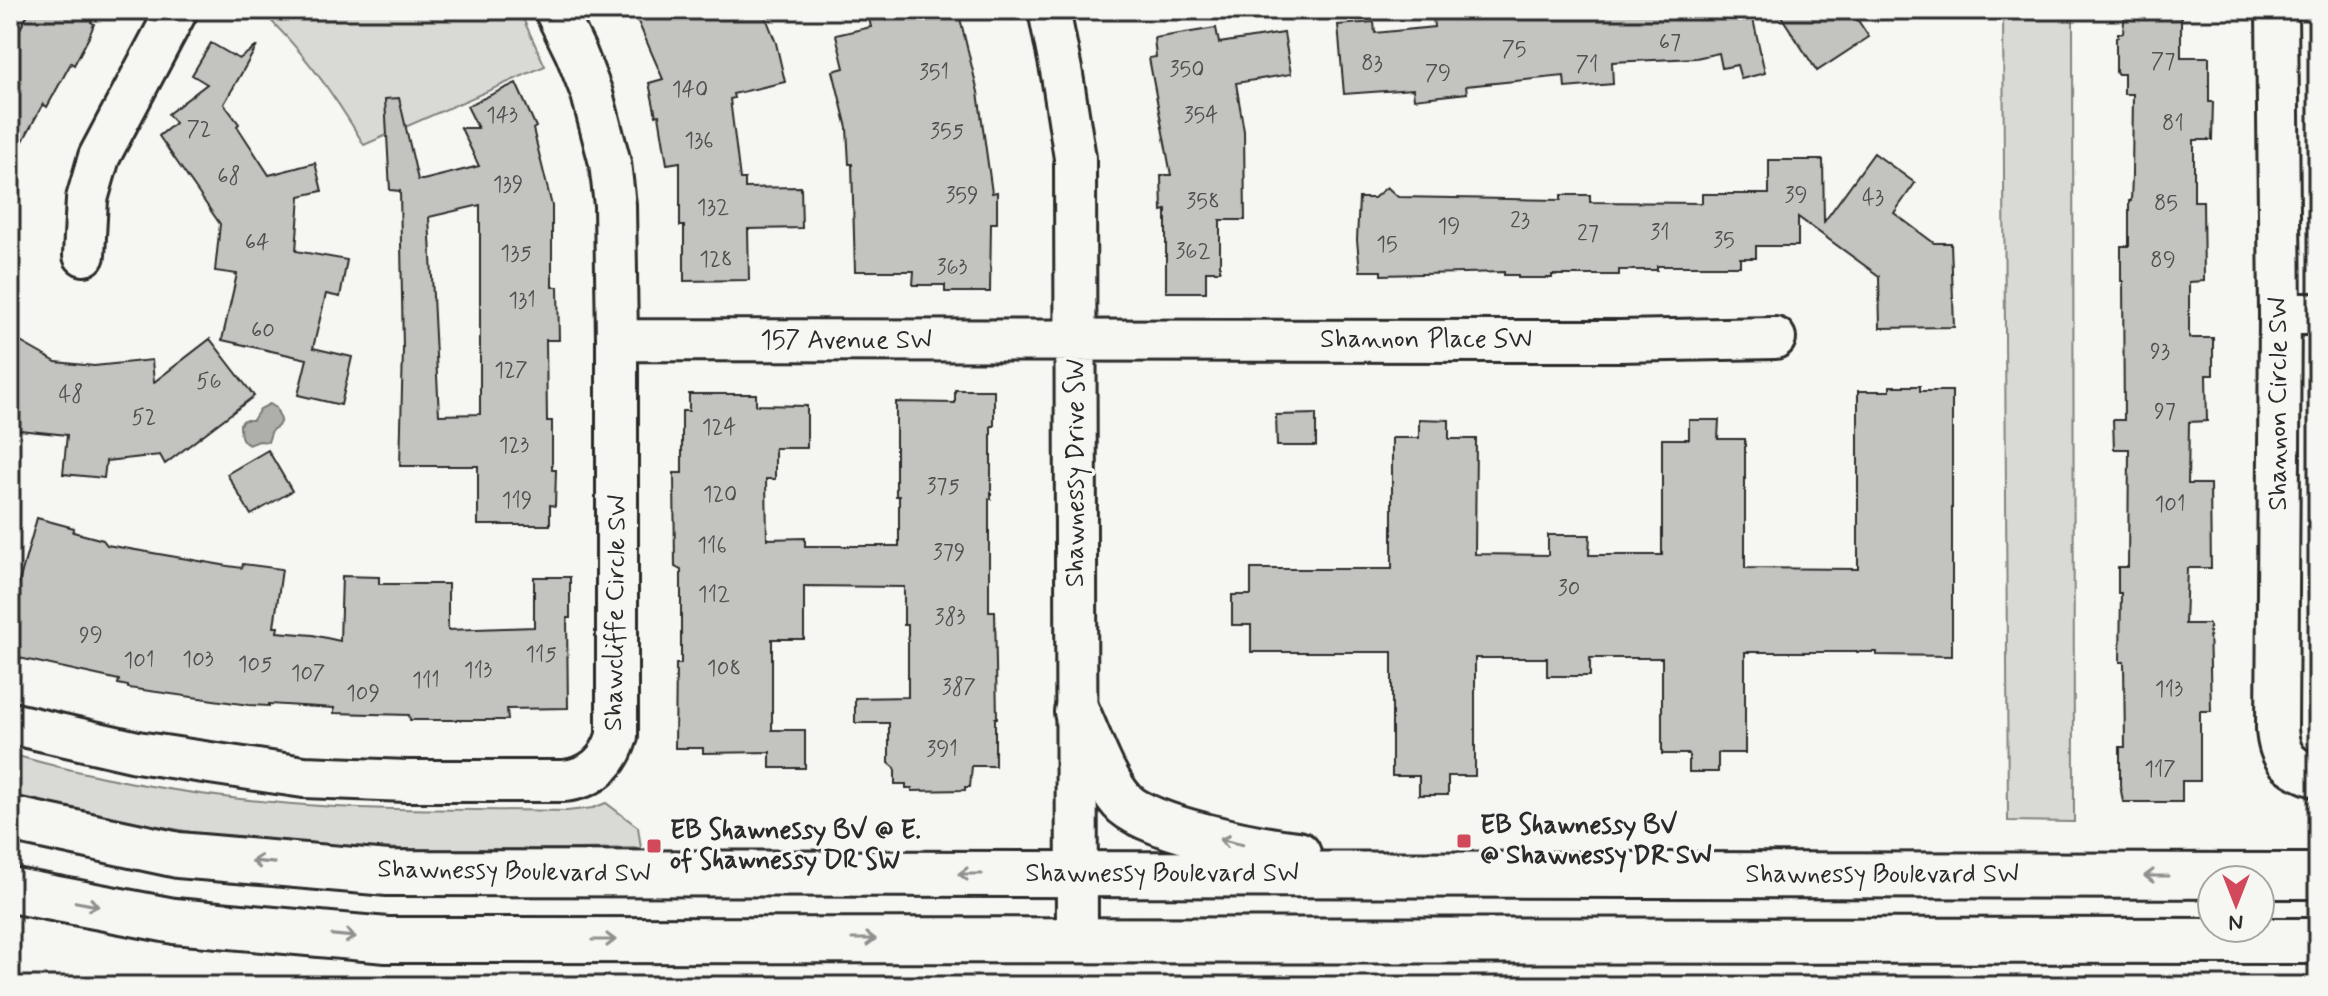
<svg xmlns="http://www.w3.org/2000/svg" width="2328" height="996" font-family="Mynerve,sans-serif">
  <rect width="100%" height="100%" fill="#f6f6f2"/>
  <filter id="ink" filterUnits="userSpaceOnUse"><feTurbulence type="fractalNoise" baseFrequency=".0125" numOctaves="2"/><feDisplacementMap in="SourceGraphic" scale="16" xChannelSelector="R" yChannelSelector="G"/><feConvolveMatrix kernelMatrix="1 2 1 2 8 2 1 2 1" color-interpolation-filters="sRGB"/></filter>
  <g filter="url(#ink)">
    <path fill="#d9d9d5" stroke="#828280" stroke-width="2" d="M260,10H519L545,66L364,145C335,95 302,49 260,10Z
      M2003,10H2073L2074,822L2008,821Z
      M10,754C116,784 225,801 335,807C412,811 490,809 567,811L593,808L606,803L638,827L641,848C500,850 357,854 217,836C153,827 89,812 26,801L10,796Z"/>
    <path fill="#aeaeab" stroke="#7a7a78" stroke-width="2" d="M270,404L276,408L281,420L278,426L272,430L268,442L259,441L249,445C240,441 240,433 240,424L244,420H253L260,409Z"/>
    <path fill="#c3c3c0" stroke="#2b2b2b" stroke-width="2" fill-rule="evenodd" d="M30,10H98L91,22L94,24L89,37L74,65L71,63L47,107L43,104L10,165V48Z
      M633,10H763L776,43L785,82L733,94L734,98L730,99L740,179H745V188L801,187L802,228L748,229L749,280L684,281V226H680V162L667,164L659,115L656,116L649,83L663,79Z
      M867,10H958L978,92L992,193L997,192V223H991L990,292H945V285H913L914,271H855L852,164H849L847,128L833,71L844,68L836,35L871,27Z
      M1478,10H1751L1765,73L1741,79L1737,65L1722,68L1719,53L1696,58L1612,62L1613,84L1565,88L1564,76L1466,86L1467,93L1414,99L1413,89L1344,94L1338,25L1374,22L1375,33L1434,27L1433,17L1478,12Z
      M1777,10H1851L1869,37L1817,71Z
      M2125,10H2181V57H2209V102H2213L2212,140H2194V201H2203L2204,281L2189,282V338H2213V375H2206L2207,421L2189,422L2188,484H2210L2211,568H2187L2185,624H2209L2211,711H2200V781H2182V802H2123L2120,785V747H2125L2124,662H2120L2121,593H2118V567H2128L2129,449H2114L2113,420H2124L2123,281H2121V246H2129V201H2131L2132,175L2133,94H2124V74H2117L2116,72V37H2118V33H2123Z
      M1216,28L1219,43L1284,33L1291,74L1236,83L1244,131L1245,220H1220V271H1206V292H1166V210L1162,211L1161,175H1171L1149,58L1156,57L1154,38Z
      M211,43L239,59L257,46L224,104L239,124L237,126L269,175L315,163L322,191L300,196L296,251L347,260L340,297L326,294L313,348L352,357L341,405L298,395L307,359L222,340L237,274L215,271L220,224L159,136L175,123L168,114L207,84L192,75Z
      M516,83L536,127L533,129L552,206V287H558L559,340H546L547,421H552V470H556L555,506L550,505V525H478V466H400L403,349L400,191L390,190L385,99L399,98L418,180H423L479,166L461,128H478L467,106ZM480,205V414L439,415L429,217Z
      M1874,153L1915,183L1894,213L1934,243H1951L1954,327L1880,328L1879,276L1798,217V246H1756V258H1740V266H1657V270H1619V275H1552V278H1518V275H1504V272L1381,275V271H1360L1357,240L1359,198H1374L1387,187L1398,197L1561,200V195H1590V202L1702,203V194H1769V160H1823L1824,222Z
      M10,336L56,362L94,366L152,360L154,382L210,339L254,396L165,464L160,455L106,461L104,478L63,474L67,435L10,429Z
      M1890,386H1920V391H1952V656L1877,655V652H1745V753H1718V772H1689V754H1662V658H1590V676H1547V658H1475V776H1448V795H1419V776H1392V652H1251V625H1232V595H1251V569H1392V438H1419V419L1449,420V439H1476L1475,554L1548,555V535H1590L1589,555H1662V439H1689V420H1719L1718,439H1745V568L1858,569V391H1890Z
      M955,390H994V426H991V499H989V611H995L997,718H995V766H972L970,787H965V790L912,791V788H906V784H895V768L889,763V723H855V698L908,697V625H904V587L804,586V639H772V730H805V768H770V752L703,753V748H675L676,664H681V570L675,567L674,473H682V411H689V394H756V405L807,406V448H775V479H766L767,539L805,538V546H899V496H896V402L955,403Z
      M1316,414V446H1277L1276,415Z
      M268,450L292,491L251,515L227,474Z
      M37,518L74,528L73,532L103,540L107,545L228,566L242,568L243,564L282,569L274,627H278L277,632L313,635L340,641L342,576L379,577V584H448V630L534,627V577H570V618H567L568,708L507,709L508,720H410L409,715L334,713V708L269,704V706L249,705L128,688V686L118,684L119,680L10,656V614Z"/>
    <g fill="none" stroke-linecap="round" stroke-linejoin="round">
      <defs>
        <path id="minor" d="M1049,10L1062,75L1075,158L1077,939
          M2277,10L2280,314L2277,729C2279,759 2290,768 2318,777
          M84,255L87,199L99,157L177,10
          M2280,314H2318
          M617,340L1619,341L1775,338
          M10,723L137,752L304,777L407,781H564C592,778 609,763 617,736V340L615,205L610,163L592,94L576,53L555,10"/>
        <path id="major" d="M1077,712C1090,740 1102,778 1122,801C1144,828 1261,850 1298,854
          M10,819L178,855L388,873L2318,876
          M10,890L174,921L387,940L2318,941"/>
      </defs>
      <use href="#minor" stroke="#2b2b2b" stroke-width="46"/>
      <use href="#major" stroke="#2b2b2b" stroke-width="50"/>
      <use href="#minor" stroke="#f6f6f2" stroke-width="40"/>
      <use href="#major" stroke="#f6f6f2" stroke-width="44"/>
    </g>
    <defs><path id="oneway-shaft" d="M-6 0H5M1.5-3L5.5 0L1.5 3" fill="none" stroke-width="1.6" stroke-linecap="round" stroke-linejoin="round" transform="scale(2)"/></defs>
    <g stroke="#90908e">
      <use href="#oneway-shaft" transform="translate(1231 842) rotate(-167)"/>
      <use href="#oneway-shaft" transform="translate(263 862) rotate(-175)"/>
      <use href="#oneway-shaft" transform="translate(970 874) rotate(-180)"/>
      <use href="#oneway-shaft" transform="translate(2156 876) rotate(-180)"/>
      <use href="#oneway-shaft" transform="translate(87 904) rotate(11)"/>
      <use href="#oneway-shaft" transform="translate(344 936) rotate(5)"/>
      <use href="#oneway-shaft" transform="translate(864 939)"/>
      <use href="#oneway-shaft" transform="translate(604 940)"/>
    </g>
  </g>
  <g fill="#d1495b" stroke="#f6f6f2" stroke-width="3">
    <rect x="1456" y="833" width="16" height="16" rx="4"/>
    <rect x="646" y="838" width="16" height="16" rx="4"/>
  </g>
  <g text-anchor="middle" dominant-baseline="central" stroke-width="7" stroke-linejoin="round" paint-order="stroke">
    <g font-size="22" fill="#515150">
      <text x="1670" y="43">67</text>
      <text x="1514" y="50">75</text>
      <text x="2163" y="62">77</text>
      <text x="1372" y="64">83</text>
      <text x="1587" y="65">71</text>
      <text x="1187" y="70">350</text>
      <text x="934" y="73">351</text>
      <text x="1438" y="74">79</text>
      <text x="690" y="90">140</text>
      <text x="502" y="116">143</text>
      <text x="1201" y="116">354</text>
      <text x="2173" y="124">81</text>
      <text x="199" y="130">72</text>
      <text x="947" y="132">355</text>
      <text x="699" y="141">136</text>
      <text x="229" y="177">68</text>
      <text x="508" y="185">139</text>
      <text x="962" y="196">359</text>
      <text x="1796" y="196">39</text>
      <text x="1873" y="198">43</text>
      <text x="1203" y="202">358</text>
      <text x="2166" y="204">85</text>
      <text x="713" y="208">132</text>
      <text x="1520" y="221">23</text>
      <text x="1449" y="227">19</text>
      <text x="1660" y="233">31</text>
      <text x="1588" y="234">27</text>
      <text x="1724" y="241">35</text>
      <text x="257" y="243">64</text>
      <text x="1387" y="245">15</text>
      <text x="1193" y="252">362</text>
      <text x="516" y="254">135</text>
      <text x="716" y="260">128</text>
      <text x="2163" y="261">89</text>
      <text x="952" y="268">363</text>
      <text x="522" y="301">131</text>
      <text x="263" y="331">60</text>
      <text x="2160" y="352">93</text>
      <text x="511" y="371">127</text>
      <text x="209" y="382">56</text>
      <text x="71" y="395">48</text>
      <text x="2165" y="412">97</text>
      <text x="144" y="418">52</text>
      <text x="719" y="428">124</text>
      <text x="514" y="446">123</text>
      <text x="943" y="487">375</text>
      <text x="720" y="495">120</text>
      <text x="517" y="501">119</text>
      <text x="2170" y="505">101</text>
      <text x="712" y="546">116</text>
      <text x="949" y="553">379</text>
      <text x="1569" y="589">30</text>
      <text x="714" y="595">112</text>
      <text x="950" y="618">383</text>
      <text x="91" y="636">99</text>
      <text x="541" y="655">115</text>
      <text x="198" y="660">103</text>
      <text x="139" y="661">101</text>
      <text x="255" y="665">105</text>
      <text x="724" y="669">108</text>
      <text x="478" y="671">113</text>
      <text x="308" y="674">107</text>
      <text x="426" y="681">111</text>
      <text x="959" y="688">387</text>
      <text x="2169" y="690">113</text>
      <text x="363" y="694">109</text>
      <text x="942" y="750">391</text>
      <text x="2160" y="770">117</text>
    </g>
    <g font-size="26" fill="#2b2b2b" stroke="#f6f6f2">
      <text x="1426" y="340">Shannon Place SW</text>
      <text x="846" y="341">157 Avenue SW</text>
      <text transform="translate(2279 404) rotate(-90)">Shannon Circle SW</text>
      <text transform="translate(1076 473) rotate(-90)">Shawnessy Drive SW</text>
      <text transform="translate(616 613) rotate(-89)">Shawcliffe Circle SW</text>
      <text transform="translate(514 872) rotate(1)">Shawnessy Boulevard SW</text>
      <text x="1162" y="874">Shawnessy Boulevard SW</text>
      <text x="1882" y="875">Shawnessy Boulevard SW</text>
    </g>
    <g font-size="26" font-weight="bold" fill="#2b2b2b" stroke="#f6f6f2" text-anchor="start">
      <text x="1480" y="826">EB Shawnessy BV<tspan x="1480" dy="30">@ Shawnessy DR SW</tspan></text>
      <text x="670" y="831">EB Shawnessy BV @ E.<tspan x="670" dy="30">of Shawnessy DR SW</tspan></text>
    </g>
  </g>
  <rect width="2328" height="996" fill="none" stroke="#f6f6f2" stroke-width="40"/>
  <rect x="20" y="20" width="2288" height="956" fill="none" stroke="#2b2b2b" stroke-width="3" filter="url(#ink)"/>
  <g transform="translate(2236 904) rotate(180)"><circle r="38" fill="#f6f6f2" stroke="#a5a5a2" stroke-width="2"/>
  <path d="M0-6L14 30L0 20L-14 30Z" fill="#d1495b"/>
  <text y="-12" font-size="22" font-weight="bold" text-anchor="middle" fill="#2b2b2b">N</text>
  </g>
</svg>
